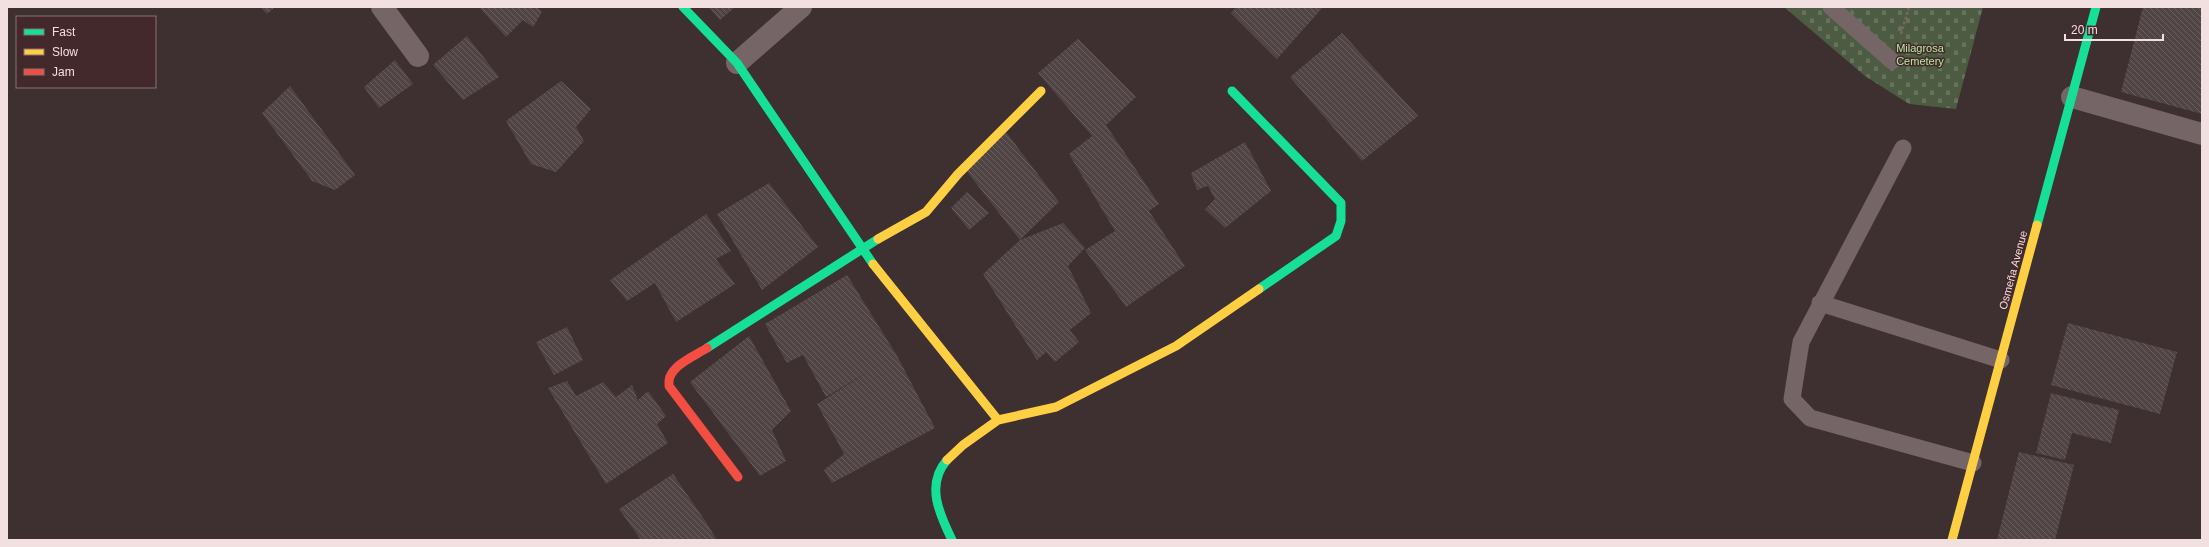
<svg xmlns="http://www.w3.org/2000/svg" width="2209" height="547" font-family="Helvetica,sans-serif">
  <defs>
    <pattern id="cemetery-stones" width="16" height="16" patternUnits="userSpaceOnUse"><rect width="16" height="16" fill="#4c5b41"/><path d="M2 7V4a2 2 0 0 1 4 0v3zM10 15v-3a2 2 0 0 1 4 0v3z" fill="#66725c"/></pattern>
    <pattern id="building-back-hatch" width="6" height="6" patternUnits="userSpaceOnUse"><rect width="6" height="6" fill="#514445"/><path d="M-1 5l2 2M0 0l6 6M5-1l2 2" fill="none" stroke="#6a5f60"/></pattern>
  </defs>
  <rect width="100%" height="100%" fill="#3e2f31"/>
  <path fill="url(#cemetery-stones)" d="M1784,7H1983L1956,109L1909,104L1865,76Z"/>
  <path fill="url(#building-back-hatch)" d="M260,7H275L267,14Z
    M479,7H537L542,12L533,27L523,20L506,37Z
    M709,7H735L720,20Z
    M1236,7H1323L1277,59L1231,13Z
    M2143,7H2202V114L2121,92Z
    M1342,33L1418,116L1362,161L1290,77Z
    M467,36L499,77L463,100L433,65Z
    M1078,39L1136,97L1106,125L1159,204L1149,211L1185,266L1126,307L1085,250L1115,231L1069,154L1092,136L1038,73Z
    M395,60L413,84L379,108L364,87Z
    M561,81L591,109L576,127L584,141L556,172L531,164L506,121Z
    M290,86L355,175L335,190L312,181L262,113Z
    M1006,132L1059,202L1020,240L965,169Z
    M1245,142L1271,191L1225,228L1205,209L1215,199L1208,186L1197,190L1191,173Z
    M769,183L818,247L762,290L717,214Z
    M967,192L989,213L969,230L951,208Z
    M706,214L731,251L716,259L735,284L676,322L655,283L627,301L610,280Z
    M1063,223L1085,248L1068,266L1091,313L1070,330L1079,342L1055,362L1046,352L1037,360L983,274L1020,240Z
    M847,275L896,354L935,428L832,483L824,470L844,454L817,404L871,370L826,397L803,355L787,363L765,324Z
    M2068,323L2177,352L2160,414L2051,385Z
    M567,327L583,360L554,375L536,342Z
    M749,336L791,411L772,430L786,461L760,476L690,382Z
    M567,381L576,396L603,382L616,397L632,385L638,400L648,391L666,416L657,424L668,443L606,484L548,388Z
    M2051,393L2119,410L2111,443L2072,433L2065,460L2036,453Z
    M2019,452L2074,465L2055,540H1997Z
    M673,474L706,522L717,540H641L619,509Z"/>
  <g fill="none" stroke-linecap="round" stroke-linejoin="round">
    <path stroke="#756768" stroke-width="2.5" stroke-dasharray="3 2" stroke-linecap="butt" d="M1901,34L1909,7"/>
    <path stroke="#756567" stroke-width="17" d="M1831,7L1892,61
      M1903,148L1801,342L1792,399L1810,418L1973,463
      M1820,303L2001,360"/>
    <path stroke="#756567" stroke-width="22" d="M382,7L418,56
      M737,63L801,7
      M2072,97L2202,134"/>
    <path stroke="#16e098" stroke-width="9" d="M683,7L737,63L873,264
      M1232,91L1341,203V221L1336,236L1259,289
      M2037,225L2096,7
      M707,348L878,239
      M947,460C925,485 940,515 952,540"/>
    <path stroke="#ffcf43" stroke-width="9" d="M878,239L926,212L958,174L1041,91
      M873,264L998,420L963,445L947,460
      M998,420L1056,407L1176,346L1259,289
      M1952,540L2037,225"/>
    <path stroke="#f24e42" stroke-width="9" d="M707,348C693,357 666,367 669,386L738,477"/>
  </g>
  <g text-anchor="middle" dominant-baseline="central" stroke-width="3" stroke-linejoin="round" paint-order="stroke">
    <g font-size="11" fill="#b7e89d" stroke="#44292c">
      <text x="1920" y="48">Milagrosa<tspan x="1920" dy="13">Cemetery</tspan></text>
    </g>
    <g font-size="11" fill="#f2e0e1" stroke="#44292c">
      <text transform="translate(2013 270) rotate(-75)">Osmeña Avenue</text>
    </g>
  </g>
  <rect width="2209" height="547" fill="none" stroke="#f2e0e1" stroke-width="16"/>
  <rect x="16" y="16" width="140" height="72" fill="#44292c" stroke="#8a7274"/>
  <rect x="24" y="29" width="20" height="6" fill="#16e098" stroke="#8a7274"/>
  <text x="52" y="36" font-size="12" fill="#f2e0e1">Fast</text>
  <rect x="24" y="49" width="20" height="6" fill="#ffcf43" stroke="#8a7274"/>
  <text x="52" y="56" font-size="12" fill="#f2e0e1">Slow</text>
  <rect x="24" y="69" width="20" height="6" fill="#f24e42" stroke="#8a7274"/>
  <text x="52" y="76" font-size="12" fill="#f2e0e1">Jam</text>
  <path d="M2065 34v6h98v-6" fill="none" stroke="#f2e0e1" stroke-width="2"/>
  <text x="2071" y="34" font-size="12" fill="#f2e0e1" stroke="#44292c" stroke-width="3" paint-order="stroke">20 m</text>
</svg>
